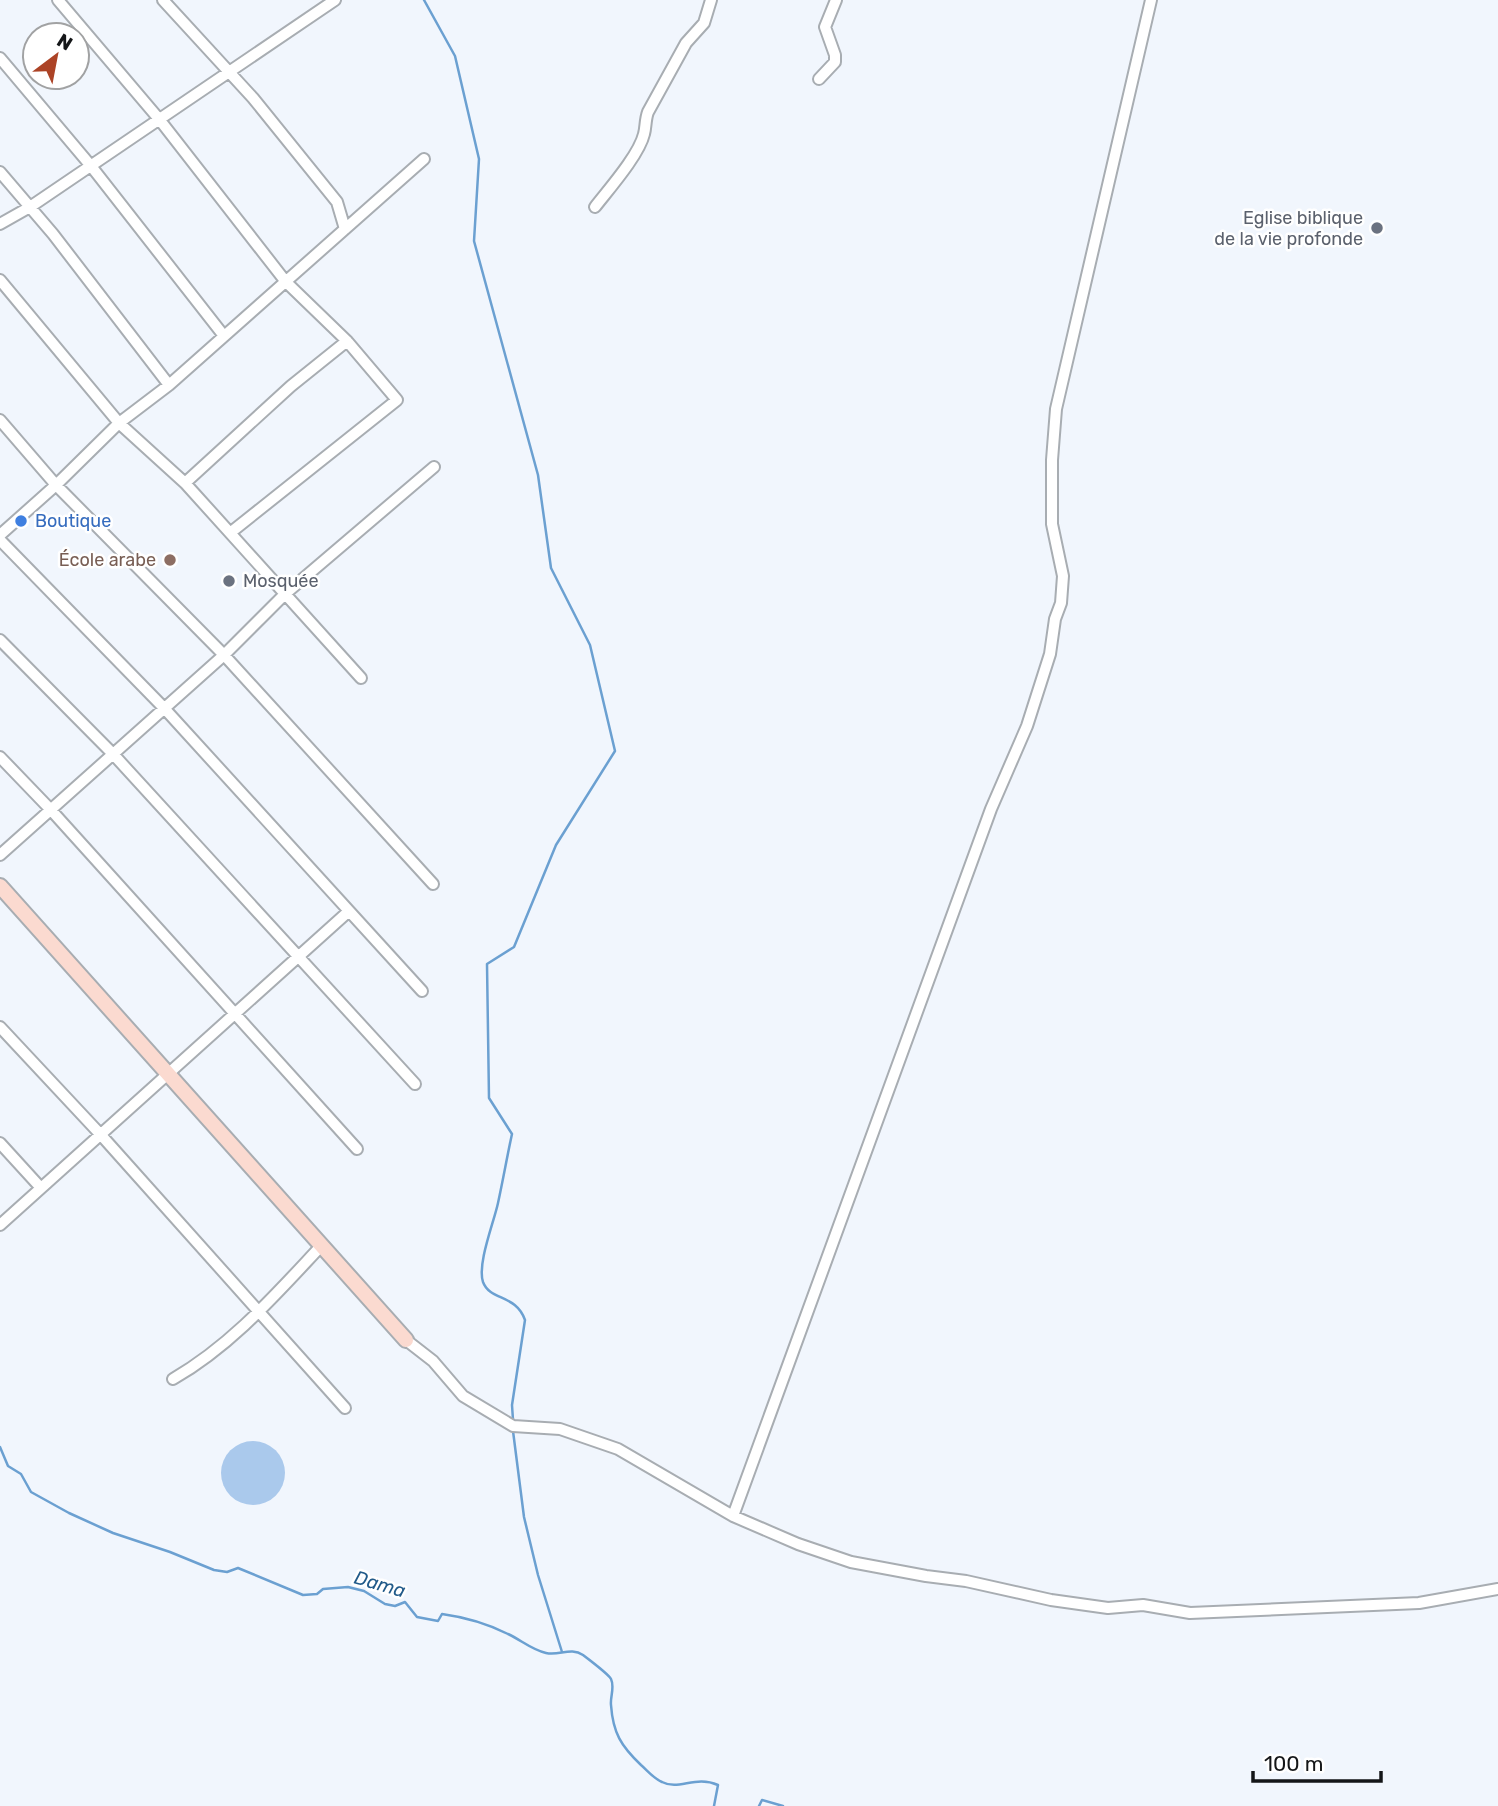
<svg xmlns="http://www.w3.org/2000/svg" width="1498" height="1806" font-family="Rubik,sans-serif">
  <rect width="100%" height="100%" fill="#f1f6fd"/>
  <path fill="#aac9ec" d="M221 1473a32 32 0 1 1 64 0a32 32 0 1 1-64 0Z"/>
  <g fill="none" stroke-linecap="round" stroke-linejoin="round">
    <path stroke="#6ba0d1" stroke-width="2.5" d="M424,0L455,56L479,159L474,241L538,475L551,568L590,645L615,751L556,845L514,947L487,964L489,1098L512,1134C507,1157 503,1180 498,1203C494,1222 477,1264 483,1282C490,1301 516,1294 525,1320L512,1405L513,1420
      M513,1431L524,1517L538,1575L562,1652
      M0,1447L8,1466L21,1474L31,1492L69,1513L113,1533L170,1552L214,1570L227,1572L238,1568L303,1595L317,1594L323,1589L348,1587L364,1591L385,1604L395,1606L405,1602L417,1617L438,1621L442,1614C464,1617 488,1624 508,1634C521,1640 532,1650 546,1653C559,1656 571,1647 583,1655C587,1658 609,1675 611,1679C615,1687 610,1697 611,1705C613,1733 621,1746 641,1765C648,1771 653,1778 662,1782C679,1791 695,1775 718,1785L714,1806
      M759,1806L762,1800L783,1806"/>
    <defs>
      <path id="street" d="M58,0L159,119L286,282L347,341L397,400L230,533
        M163,0L253,98L337,202L345,229
        M0,58L91,166L224,336
        M819,79L835,62V55L825,27L836,0
        M0,172L53,234L169,385
        M595,207C609,189 639,155 644,134C646,127 645,120 648,112L686,43L704,23L711,0
        M0,224L30,207L335,0
        M0,280L119,423L185,483L361,678
        M0,420L56,485L224,655L433,884
        M185,483L291,386L347,341
        M0,535L56,485L119,423L169,385L424,159
        M0,540L164,708L422,991
        M0,640L113,754L415,1084
        M0,757L51,810L357,1149
        M0,855L224,655L285,594L434,467
        M0,1027L101,1135L345,1408
        M0,1143L41,1188
        M0,1225L349,911
        M406,1340L433,1361L463,1396L513,1426L560,1429L618,1449L733,1516L798,1544L851,1562L926,1576L966,1581L1051,1600L1108,1608L1143,1605L1190,1613L1419,1603L1498,1589
        M173,1379C232,1345 276,1294 322,1245
        M733,1516L991,809L1027,726L1050,654L1055,619L1061,603L1063,576L1052,524V460L1056,409L1151,0"/>
      <path id="secondary" d="M0,886L406,1340"/>
    </defs>
    <use href="#street" stroke="#a8adb2" stroke-width="14"/>
    <use href="#secondary" stroke="#a8adb2" stroke-width="18"/>
    <use href="#street" stroke="#fff" stroke-width="10"/>
    <use href="#secondary" stroke="#fbdad0" stroke-width="14"/>
  </g>
  <g fill="#6b7280" stroke="#fff" stroke-width="2.5">
    <circle cx="1377" cy="228" r="7"/>
    <circle cx="229" cy="581" r="7"/>
  </g>
  <circle fill="#3f7fe0" stroke="#fff" stroke-width="2.5" cx="21" cy="521" r="7"/>
  <circle fill="#8d6e63" stroke="#fff" stroke-width="2.5" cx="170" cy="560" r="7"/>
  <g text-anchor="middle" dominant-baseline="central" stroke-width="5" stroke-linejoin="round" paint-order="stroke">
    <g font-size="18" fill="#5b616d" stroke="#fff" text-anchor="end">
      <text x="1363" y="218">Eglise biblique<tspan x="1363" dy="21">de la vie profonde</tspan></text>
      <text x="243" y="581" text-anchor="start">Mosquée</text>
    </g>
    <g font-size="18" fill="#366cbe" stroke="#fff" text-anchor="start">
      <text x="35" y="521">Boutique</text>
    </g>
    <g font-size="18" fill="#785e54" stroke="#fff" text-anchor="end">
      <text x="156" y="560">École arabe</text>
    </g>
    <g font-size="19" font-style="italic" fill="#215a89" stroke="#fff">
      <text transform="translate(380 1584) rotate(16)">Dama</text>
    </g>
  </g>
  <g transform="translate(56 56) rotate(32)"><circle r="33" fill="#ffffff" stroke="#a1a2a3" stroke-width="2"/>
  <path d="M0-5L12 26L0 18L-12 26Z" fill="#ac4326"/>
  <text y="-10" font-size="19" font-weight="bold" text-anchor="middle" fill="#141618">N</text>
  </g>
  <path d="M1253 1771v10h128v-10" fill="none" stroke="#141618" stroke-width="3.5"/>
  <text x="1264" y="1771" font-size="21" fill="#141618" stroke="#ffffff" stroke-width="5" paint-order="stroke">100 m</text>
</svg>
